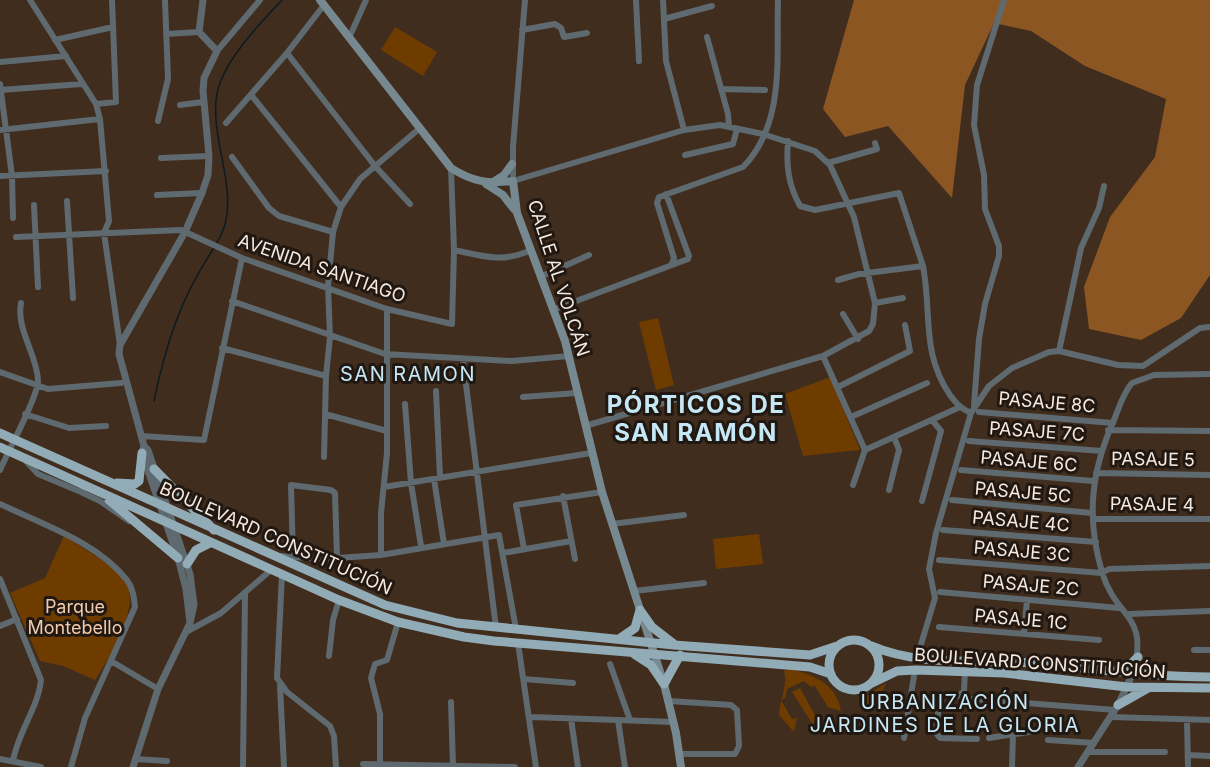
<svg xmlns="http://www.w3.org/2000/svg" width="1210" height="767" font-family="Inter,sans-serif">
  <rect width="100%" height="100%" fill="#402d1e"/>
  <path fill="#6f3c00" d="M395,27L437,52L423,76L381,50Z
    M658,318L674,385L656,390L639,322Z
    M830,377L860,450L803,456L785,394Z
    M759,534L763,564L716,569L713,539Z
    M64,536C81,547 115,565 126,583C141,607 109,659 95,680L63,666L40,661L10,593L45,578Z
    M787,669C811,673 837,683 841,711L828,707L815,686L811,687L804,681L787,689L785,698L781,700L792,719L797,718L794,732L779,715C780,699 788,685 784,671Z
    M886,683L882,692L883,712L859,704L863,698Z
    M800,688L816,717L813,725L792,692Z"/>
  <path fill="#8c5623" d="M854,0H1210V275L1181,318L1141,340L1089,329L1084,287L1110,217L1155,157L1166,99L1085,66L1031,31L994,23L965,85L952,198L888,126L845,137L823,109Z"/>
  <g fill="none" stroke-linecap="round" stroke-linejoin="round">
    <path stroke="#0c1b22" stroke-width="1.5" d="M216,244C246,200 208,142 217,94C222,63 260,23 282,0
      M154,401C166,343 181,297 214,248"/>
    <path stroke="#5e6a6f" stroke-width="6" d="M30,0L96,104L100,119L109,221L104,233L120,345
      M525,0L513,147V181L684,130L720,125L763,134L815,151L830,165L854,217L875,303L873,324L869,331L823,356L585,426
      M636,0L639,61
      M663,0L666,61L684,130
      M664,19L712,6
      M522,30L555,24L561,28L564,37L587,33
      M166,34L199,32
      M707,37L728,114L729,127
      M349,38L366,0
      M55,40L113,27
      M217,51L260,0
      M287,53L375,166L410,204
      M0,62L66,56
      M0,84L12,176L13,218
      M721,89L765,90
      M0,90L82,84
      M252,96L341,207
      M96,104L116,102L112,0
      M180,105L203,102
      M158,121L168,79L165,0
      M226,123L287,53L324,5
      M0,130L100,119
      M788,141C786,166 788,184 800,206L815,210L899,193L923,266
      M685,155L733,144L737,129
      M232,157L269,208L279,216L333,232
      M161,158L209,156
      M828,163L877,149L875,143
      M0,176L106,171
      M157,195L202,193
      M67,201L73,298
      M34,205L38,287
      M16,237L181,230L242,258L387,309L452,324L454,250L451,168
      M454,250C483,256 501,263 529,251
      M672,263L674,258L657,203L659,197L743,167C786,123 776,56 778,0
      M540,277L589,255
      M838,280L859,274L923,266C932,313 921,353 950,395C956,403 961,409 971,413
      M232,301L385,354L512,361L569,356
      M875,303L903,298
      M555,309L688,259L689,256L666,194
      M843,314L858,339
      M222,348L326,376
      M1059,351L1081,248L1099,208L1104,186
      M823,356L865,450L853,485
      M463,360L496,628
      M0,372L48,389L121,383
      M838,387L910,351L905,325
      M436,391L440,477
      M523,397L577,393
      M405,404L411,483L421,546
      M974,405L979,339L985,304L999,256V246L985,209L984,175L974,125L977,85L1004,0
      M979,412L1113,423
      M25,414L69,428L106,426
      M325,414L387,431
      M851,417L927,383
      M1108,430L1210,431
      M141,436L204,440L242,258
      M969,441L1102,451
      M865,450L960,407
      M324,457L326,376L330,337L328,286L333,232L341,207L360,179L420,128
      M24,459L38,474L81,492L86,485
      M0,470C8,451 38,397 38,380C37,355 16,329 21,303
      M961,470L1093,481
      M1096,473L1210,475
      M434,479L444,544
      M384,487L591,453
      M889,490L899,450L894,437
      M81,492L100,501L129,521
      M563,496L575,559
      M952,500L1092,513
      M922,501L941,431L932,420
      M0,504C42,524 97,542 127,580C133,588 134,598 135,607L85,718L71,767
      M1093,519H1210
      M612,524L684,515
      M943,530L1096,542
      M524,549L516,505L602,492
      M503,553L571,541
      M381,555V513L387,453V309
      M280,556L323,559L381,555L499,535L516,629
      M293,557L291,485L331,490L335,493L337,556
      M939,560L1102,573L1109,569L1210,566
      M282,574L277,678L287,692L330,726L334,736L336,767
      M0,579L41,680C38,708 18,732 13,761
      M634,591L704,583
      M940,592L1119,608
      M1129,614L1210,611
      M0,626L17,619
      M939,627L1099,640
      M186,632L221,613L271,570
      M1024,634L1027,600
      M518,643L536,767
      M1194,650H1210
      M919,651L935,598L929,569L936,533L971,413L989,386L1012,368L1049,352L1059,351L1118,365L1143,366L1200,328L1210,327
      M329,656L333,620L339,600
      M111,661L158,689
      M610,664L630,720
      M965,671L964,691L958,696L940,694L936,733L940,738L977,739
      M1132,675C1151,614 1116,620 1102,572C1086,518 1091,471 1114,420C1119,408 1123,393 1132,383L1154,375L1210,374
      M524,679L573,683
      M280,686L284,767
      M973,699L1115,710
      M669,701L731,705L737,710L739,746L735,754H679
      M451,702L453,766
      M531,717L674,722
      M1111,717L1210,720
      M571,719L578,767
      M618,720L625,767
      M1187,720L1188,767
      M904,738L914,676
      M989,738L1035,731
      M1048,740L1094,743
      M1088,752H1165
      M1188,755L1210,756
      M0,759L41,767
      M135,759L167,761
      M363,764L515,767
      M380,764V714L371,678L375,664L387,660L398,622
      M243,767L245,595
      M1012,767L1013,735"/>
    <path stroke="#5e6a6f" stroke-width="7" d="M190,623L186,589L178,558L142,453L144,446L119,354L120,345L185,232L202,193L208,175L209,156L203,91L204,78L217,51L199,32L203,0
      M133,767L158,689L190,623L194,605L190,574L148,450L144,446
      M1078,767L1118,705L1132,675"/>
    <path stroke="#768991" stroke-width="8" d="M320,0L451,168C473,182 488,184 513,181L517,213L565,341L602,492L664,684L676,733L681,767
      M493,182L504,175L512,164
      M486,184L503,195L514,209"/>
    <path stroke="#91acb7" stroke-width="9" d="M0,433L385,605L457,623L674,645L810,655L837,646
      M0,447L339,600L398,622L464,637L494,641L810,667L831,674
      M154,469L214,530
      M117,483L135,484L139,481L142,453
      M109,500L178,558
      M187,564L196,550L210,543
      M640,610L652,627L674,644
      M619,639L635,628L640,610
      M829 665a25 25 0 1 1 50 0a25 25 0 1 1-50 0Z
      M872,646C920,667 979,659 1031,663C1091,668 1149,677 1210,677
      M634,654L651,665L664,684
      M1116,671L1127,668L1138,657
      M664,684L680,655
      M870,684L897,671L916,670L1004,673L1127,687L1210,688
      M1118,705L1148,688"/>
  </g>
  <g text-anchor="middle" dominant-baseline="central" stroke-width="6" stroke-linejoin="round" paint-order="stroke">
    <g font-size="18" fill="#f5e9e0" stroke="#201811">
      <text transform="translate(322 268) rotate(19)">AVENIDA SANTIAGO</text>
      <text transform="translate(559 278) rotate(72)">CALLE AL VOLCÁN</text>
      <text transform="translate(1047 402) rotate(5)">PASAJE 8C</text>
      <text transform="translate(1037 431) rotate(4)">PASAJE 7C</text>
      <text transform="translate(1153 459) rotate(1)">PASAJE 5</text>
      <text transform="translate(1029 461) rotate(5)">PASAJE 6C</text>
      <text transform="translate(1023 492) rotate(5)">PASAJE 5C</text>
      <text transform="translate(1152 504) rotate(1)">PASAJE 4</text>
      <text transform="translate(1021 521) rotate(5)">PASAJE 4C</text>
      <text transform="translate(276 538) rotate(24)">BOULEVARD CONSTITUCIÓN</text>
      <text transform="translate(1022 551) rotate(5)">PASAJE 3C</text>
      <text transform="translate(1031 585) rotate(5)">PASAJE 2C</text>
      <text transform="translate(1021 619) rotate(5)">PASAJE 1C</text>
      <text transform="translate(1040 663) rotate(4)">BOULEVARD CONSTITUCIÓN</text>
    </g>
    <g font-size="18" fill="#f2cbac" stroke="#201811">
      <text x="75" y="606">Parque<tspan x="75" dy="21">Montebello</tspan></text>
    </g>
    <g font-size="20" letter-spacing="1.5" fill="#c6e7f6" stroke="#201811">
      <text x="408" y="374">SAN RAMON</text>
      <text x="945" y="702">URBANIZACIÓN<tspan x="945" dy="23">JARDINES DE LA GLORIA</tspan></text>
    </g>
    <g font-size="24" font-weight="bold" letter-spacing="1.5" fill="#c6e7f6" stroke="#201811">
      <text x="696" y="404">PÓRTICOS DE<tspan x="696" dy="28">SAN RAMÓN</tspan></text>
    </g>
  </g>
</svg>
